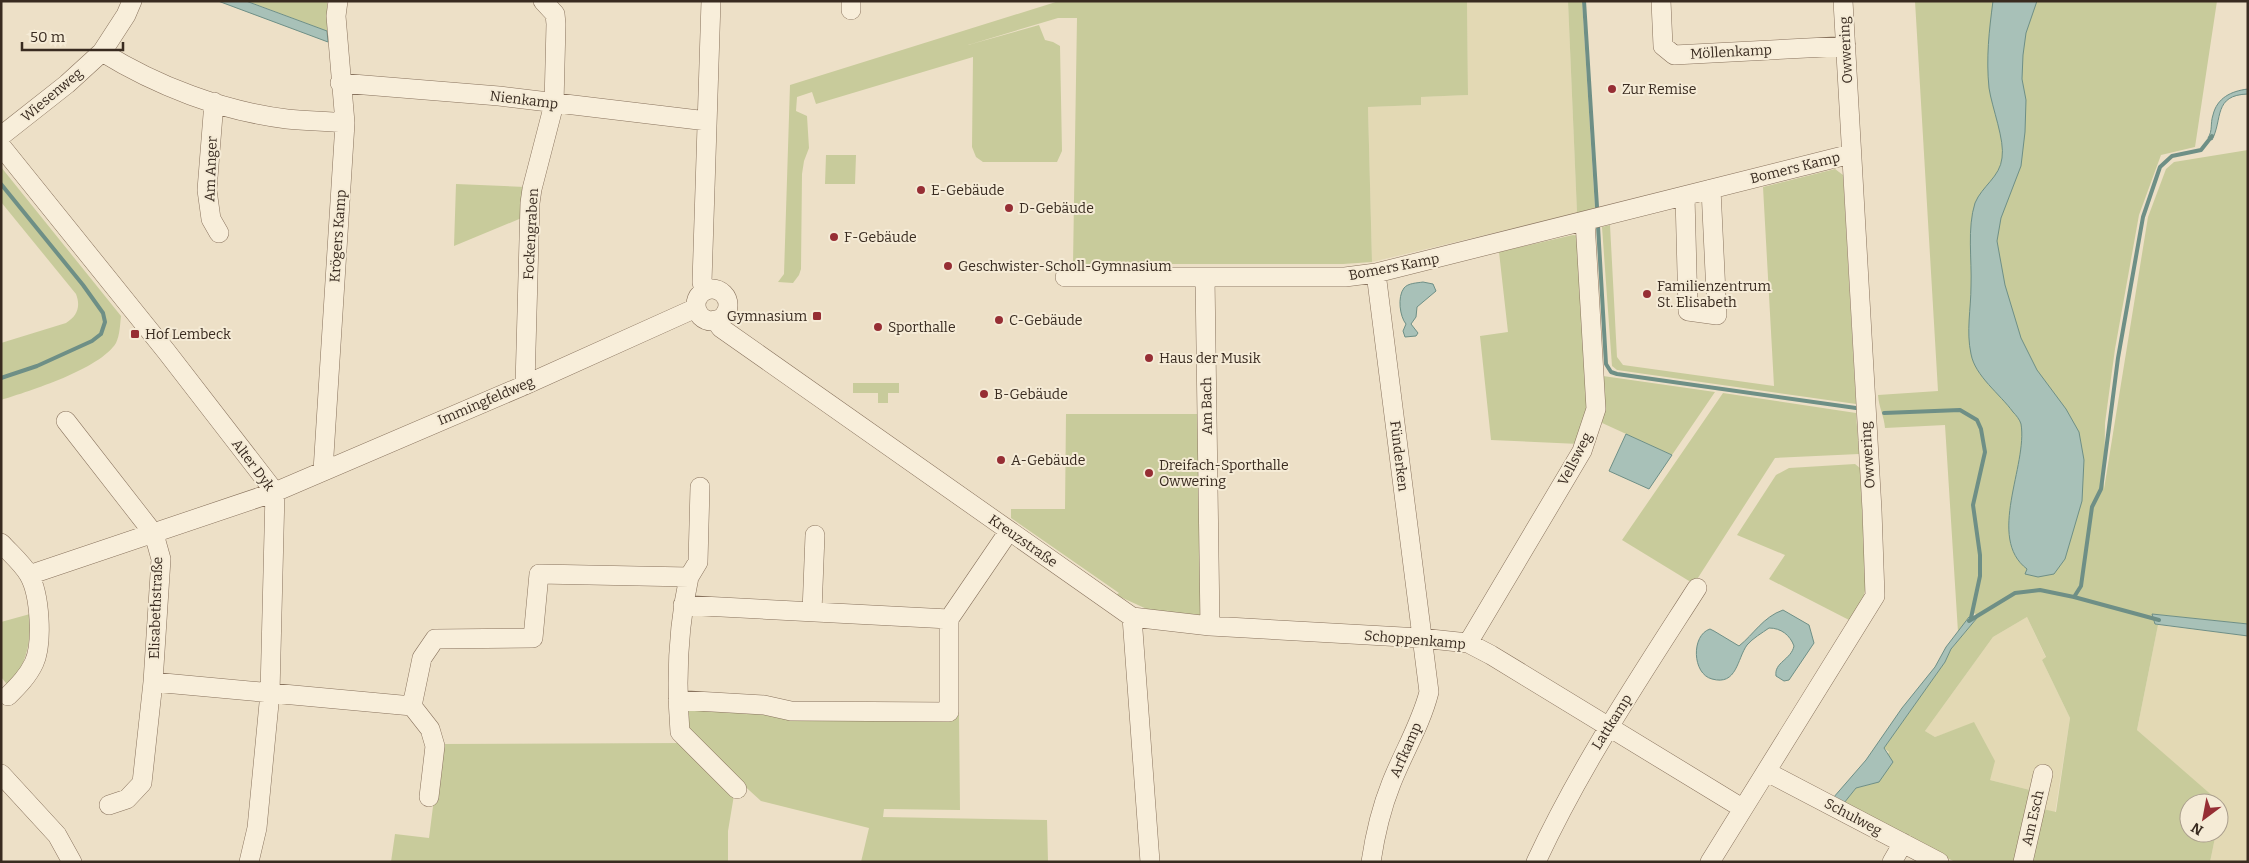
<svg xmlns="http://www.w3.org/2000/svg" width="2249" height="863" font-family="Bitter,serif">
  <rect width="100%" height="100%" fill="#ede0c7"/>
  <path fill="#e3d9b4" d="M1467,1H1568L1577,213L1372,262L1368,107L1420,105L1421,97L1468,95Z
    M2027,617L2046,658L2042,660L2070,718L2055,813L2043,809L2038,792L1990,780L1983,741L1974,723L1935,737L1925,731L1993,637Z
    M2158,625L2248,636V862H2210L2216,833H2219L2222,805L2137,730Z"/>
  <path fill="#c8cb9b" d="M246,1H327V31L255,4Z
    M1059,1H1467L1468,95L1421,97V105L1368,107L1372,262L1343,264H1073L1077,18H1058L968,45L1039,25L1045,40L1053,42L1060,46L1062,151L1057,162H983L976,157L972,147L973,57L816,104L812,92L797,97L796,111L807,116L809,148L804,161L802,174L801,269L799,275L793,283L778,282L784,274L790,85Z
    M1568,1H1582L1595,208L1577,213Z
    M1915,1H2217L2195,147L2161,155L2139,215L2115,349L2105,423L2104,489L2148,217L2166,169L2174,162L2248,150V624L2153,614L2155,624L2158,625L2137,730L2223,805L2219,821V803H2189V833H2216L2210,862H2031L2043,809L2056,812L2070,718L2042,660L2046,657L2027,617L1993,637L1925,731L1935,737L1974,722L1995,761L1990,780L2038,792L2022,862H1955L1844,803L1856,788L1872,784L1889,752L1884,748L1945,662L1951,649L1977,618L1975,613L1958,632L1945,425L1885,428C1884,416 1879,408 1878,395L1938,391Z
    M826,155H856L855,184H825Z
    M1,167L121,316C120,324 120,335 116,343C100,369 30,391 1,400V343L66,323C77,316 81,307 76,294L1,202Z
    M1835,169L1843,175L1856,404L1617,370L1612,366L1602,227L1610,225L1617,357L1623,365L1774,386L1763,187Z
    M456,184L525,187L524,217L454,246Z
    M1573,235L1579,236L1591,394L1579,444L1491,440L1480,336L1508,332L1499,252Z
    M1603,376L1715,392L1672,455L1600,422Z
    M853,383H899V393H888V403H878V393H853Z
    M1723,393L1856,413L1859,454L1775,458L1694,584L1622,540Z
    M1066,414H1201V616L1149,610L1116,595L1119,593L1011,518V509H1065Z
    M1855,464L1860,468L1866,586L1862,604L1851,621L1769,579L1785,555L1737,535L1776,475L1789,468Z
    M30,614C31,646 26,661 10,688L1,677V622Z
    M688,706L795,717L959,715L960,810L884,809L883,817L1047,820L1048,862H861L869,828L761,801L705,750L681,719Z
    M689,743L699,756L745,797L734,795L728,831V862H391L395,834L429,838L441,744Z"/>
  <path fill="#a8c1b8" stroke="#6e8f86" d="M218,1H246L327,31L328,42Z
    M1993,1H2037L2026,33L2023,55L2022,79L2026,100L2025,132L2021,166L2001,218L1997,241L2005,285L2021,338L2037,370L2066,409L2079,432L2084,460L2082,501L2065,559L2054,574L2038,577L2025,574L2027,569C1986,538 2028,465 2021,424C2020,420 2016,415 2013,412C2000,394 1975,376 1971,354C1966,331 1971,309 1971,286C1972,260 1967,228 1975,203C1982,186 2000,177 2002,158C2005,140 1992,108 1989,88C1986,58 1989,31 1993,1Z
    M2248,89V94C2213,95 2223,119 2212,140L2208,138C2213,130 2210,124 2213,115C2217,98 2231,91 2248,89Z
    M1423,282L1433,284L1436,291L1417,307L1416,317L1411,324L1418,333L1416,336L1405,337L1403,331L1406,324C1400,317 1397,297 1404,288C1408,283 1417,283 1423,282Z
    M1626,434L1672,455L1649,489L1609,471Z
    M1783,610L1809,625L1814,643L1789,680L1784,681L1776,676C1774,662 1791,660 1794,646C1790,635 1781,628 1769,628C1762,633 1753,638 1747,645C1737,659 1737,686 1712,679C1692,674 1691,635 1710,629L1714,631L1739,646C1754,634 1763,617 1783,610Z
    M2152,614L2248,624V636L2155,624Z
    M1969,617L1977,618L1951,649L1945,662L1884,748L1893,762L1879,782L1856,788L1844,803L1833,798L1866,760L1902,708L1935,667L1946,647Z"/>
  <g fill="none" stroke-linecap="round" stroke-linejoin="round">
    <path stroke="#6e8f86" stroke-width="4" d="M1584,1L1597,207
      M1,184L83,285L103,313L105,322L101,334L92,341L37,366L1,378
      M1598,226L1606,364L1611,372L1617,374L1856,408
      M1884,413L1960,410L1977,420L1981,429L1985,452L1973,505L1980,555V576L1971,618
      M2074,597L2159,620
      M1969,621L2015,593L2040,590L2074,597L2081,586L2092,507L2101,489L2118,358L2143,217L2160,167L2172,156L2201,150L2212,136"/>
    <defs>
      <path id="minor" d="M1661,1L1663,46L1674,55L1846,46
        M851,10V1
        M102,52C157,86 222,111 287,119C306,121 326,121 345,123
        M340,83L499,96L707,121
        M214,102L207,190L211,219L219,233
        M1,136L67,84L102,52L126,15L132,1
        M1,146L166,351L275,492L270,693L257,828L249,862
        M1685,196L1688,311L1717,315L1711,189
        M1065,277H1345L1376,273L1851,154
        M1205,277L1210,626
        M696 305a16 16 0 1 1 32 0a16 16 0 1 1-32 0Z
        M704,291L702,282L711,1
        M715,320L721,328L1132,617L1210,626L1421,638L1468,643L1491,655L1742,808
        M525,385L530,203L532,189L554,104L556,24L555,14L543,1
        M66,421L154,534L161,559L153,682L142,783L127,799L109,805
        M323,471L345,123L336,16L338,1
        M1,543C10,553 23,564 29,575C40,594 43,643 34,663C28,676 18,686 8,696
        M29,575L275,492L525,385L696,308
        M689,577L698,562L700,487
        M683,605L949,619L1009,531
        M812,612L815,535
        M1132,617L1150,862
        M1468,643L1582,451L1596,409L1585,221
        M153,682L412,706L422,658L435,639L533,638L539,574L689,577C678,627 676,681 680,732L737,789
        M678,700L764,705L791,711L949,712V619
        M412,706L430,729L435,746L429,797
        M1767,772L1939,862
        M1,774L57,835L72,862
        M1371,862C1375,835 1381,809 1391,784C1403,753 1421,724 1429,692L1376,273
        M1536,862C1581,765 1640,677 1697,588
        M1710,862L1875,596L1872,510L1843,1
        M1892,862L1903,843
        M2023,862L2043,774"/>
    </defs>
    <use href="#minor" stroke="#88725d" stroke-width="20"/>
    <use href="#minor" stroke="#f8eeda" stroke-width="19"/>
  </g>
  <g fill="#962e34" stroke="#f5ebd6" stroke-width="2">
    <circle cx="1612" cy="89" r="5"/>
    <circle cx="921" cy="190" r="5"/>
    <circle cx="1009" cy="208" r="5"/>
    <circle cx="834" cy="237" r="5"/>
    <circle cx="948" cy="266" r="5"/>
    <circle cx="1647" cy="294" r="5"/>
    <rect x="812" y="311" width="10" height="10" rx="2.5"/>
    <circle cx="999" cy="320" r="5"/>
    <circle cx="878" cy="327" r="5"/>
    <rect x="130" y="329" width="10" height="10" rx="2.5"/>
    <circle cx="1149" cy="358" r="5"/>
    <circle cx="984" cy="394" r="5"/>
    <circle cx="1001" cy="460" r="5"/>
    <circle cx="1149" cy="473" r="5"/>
  </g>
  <g text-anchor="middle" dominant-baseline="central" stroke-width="4" stroke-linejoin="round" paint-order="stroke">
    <g font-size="14" fill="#392b20" stroke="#f5ebd6">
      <text transform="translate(1846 50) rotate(-93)">Owwering</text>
      <text transform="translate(1731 52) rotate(-3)">Möllenkamp</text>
      <text transform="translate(52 95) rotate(-40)">Wiesenweg</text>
      <text transform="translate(524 100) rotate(7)">Nienkamp</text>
      <text transform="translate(1795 168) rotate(-14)">Bomers Kamp</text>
      <text transform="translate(211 169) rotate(-88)">Am Anger</text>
      <text transform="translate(531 234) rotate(-87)">Fockengraben</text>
      <text transform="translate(338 236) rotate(-86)">Krögers Kamp</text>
      <text transform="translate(1394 267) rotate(-11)">Bomers Kamp</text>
      <text transform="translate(486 401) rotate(-23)">Immingfeldweg</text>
      <text transform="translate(1207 406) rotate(-91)">Am Bach</text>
      <text transform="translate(1868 455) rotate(-94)">Owwering</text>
      <text transform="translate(1399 456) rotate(83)">Fünderken</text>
      <text transform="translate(1575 459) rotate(-63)">Vellsweg</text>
      <text transform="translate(253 465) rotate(53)">Alter Dyk</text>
      <text transform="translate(1023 541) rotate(35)">Kreuzstraße</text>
      <text transform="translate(156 608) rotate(-88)">Elisabethstraße</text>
      <text transform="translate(1415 640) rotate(5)">Schoppenkamp</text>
      <text transform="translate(1612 722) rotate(-58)">Lattkamp</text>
      <text transform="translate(1406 750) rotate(-66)">Arfkamp</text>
      <text transform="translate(1853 817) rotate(28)">Schulweg</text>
      <text transform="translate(2033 818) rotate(-77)">Am Esch</text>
    </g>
    <g font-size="14" fill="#392b20" stroke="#f5ebd6" text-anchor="start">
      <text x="1622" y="89">Zur Remise</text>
      <text x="931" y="190">E-Gebäude</text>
      <text x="1019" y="208">D-Gebäude</text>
      <text x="844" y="237">F-Gebäude</text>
      <text x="958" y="266">Geschwister-Scholl-Gymnasium</text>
      <text x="1657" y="286">Familienzentrum<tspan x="1657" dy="16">St. Elisabeth</tspan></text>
      <text x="807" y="316" text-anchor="end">Gymnasium</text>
      <text x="1009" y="320">C-Gebäude</text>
      <text x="888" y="327">Sporthalle</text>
      <text x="145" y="334">Hof Lembeck</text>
      <text x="1159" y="358">Haus der Musik</text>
      <text x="994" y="394">B-Gebäude</text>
      <text x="1011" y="460">A-Gebäude</text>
      <text x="1159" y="465">Dreifach-Sporthalle<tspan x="1159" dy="16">Owwering</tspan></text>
    </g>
  </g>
  <rect width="2249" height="863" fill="none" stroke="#392b20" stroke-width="5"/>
  <g transform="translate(2204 818) rotate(212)"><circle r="24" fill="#f5ebd6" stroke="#aa9e8d"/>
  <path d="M0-4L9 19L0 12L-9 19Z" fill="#962e34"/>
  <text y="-8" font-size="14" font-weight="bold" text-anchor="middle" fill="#392b20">N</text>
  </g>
  <path d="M22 42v8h101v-8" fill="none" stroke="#392b20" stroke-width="2.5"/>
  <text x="30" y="42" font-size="15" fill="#392b20" stroke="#f5ebd6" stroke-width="4" paint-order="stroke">50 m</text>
</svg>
